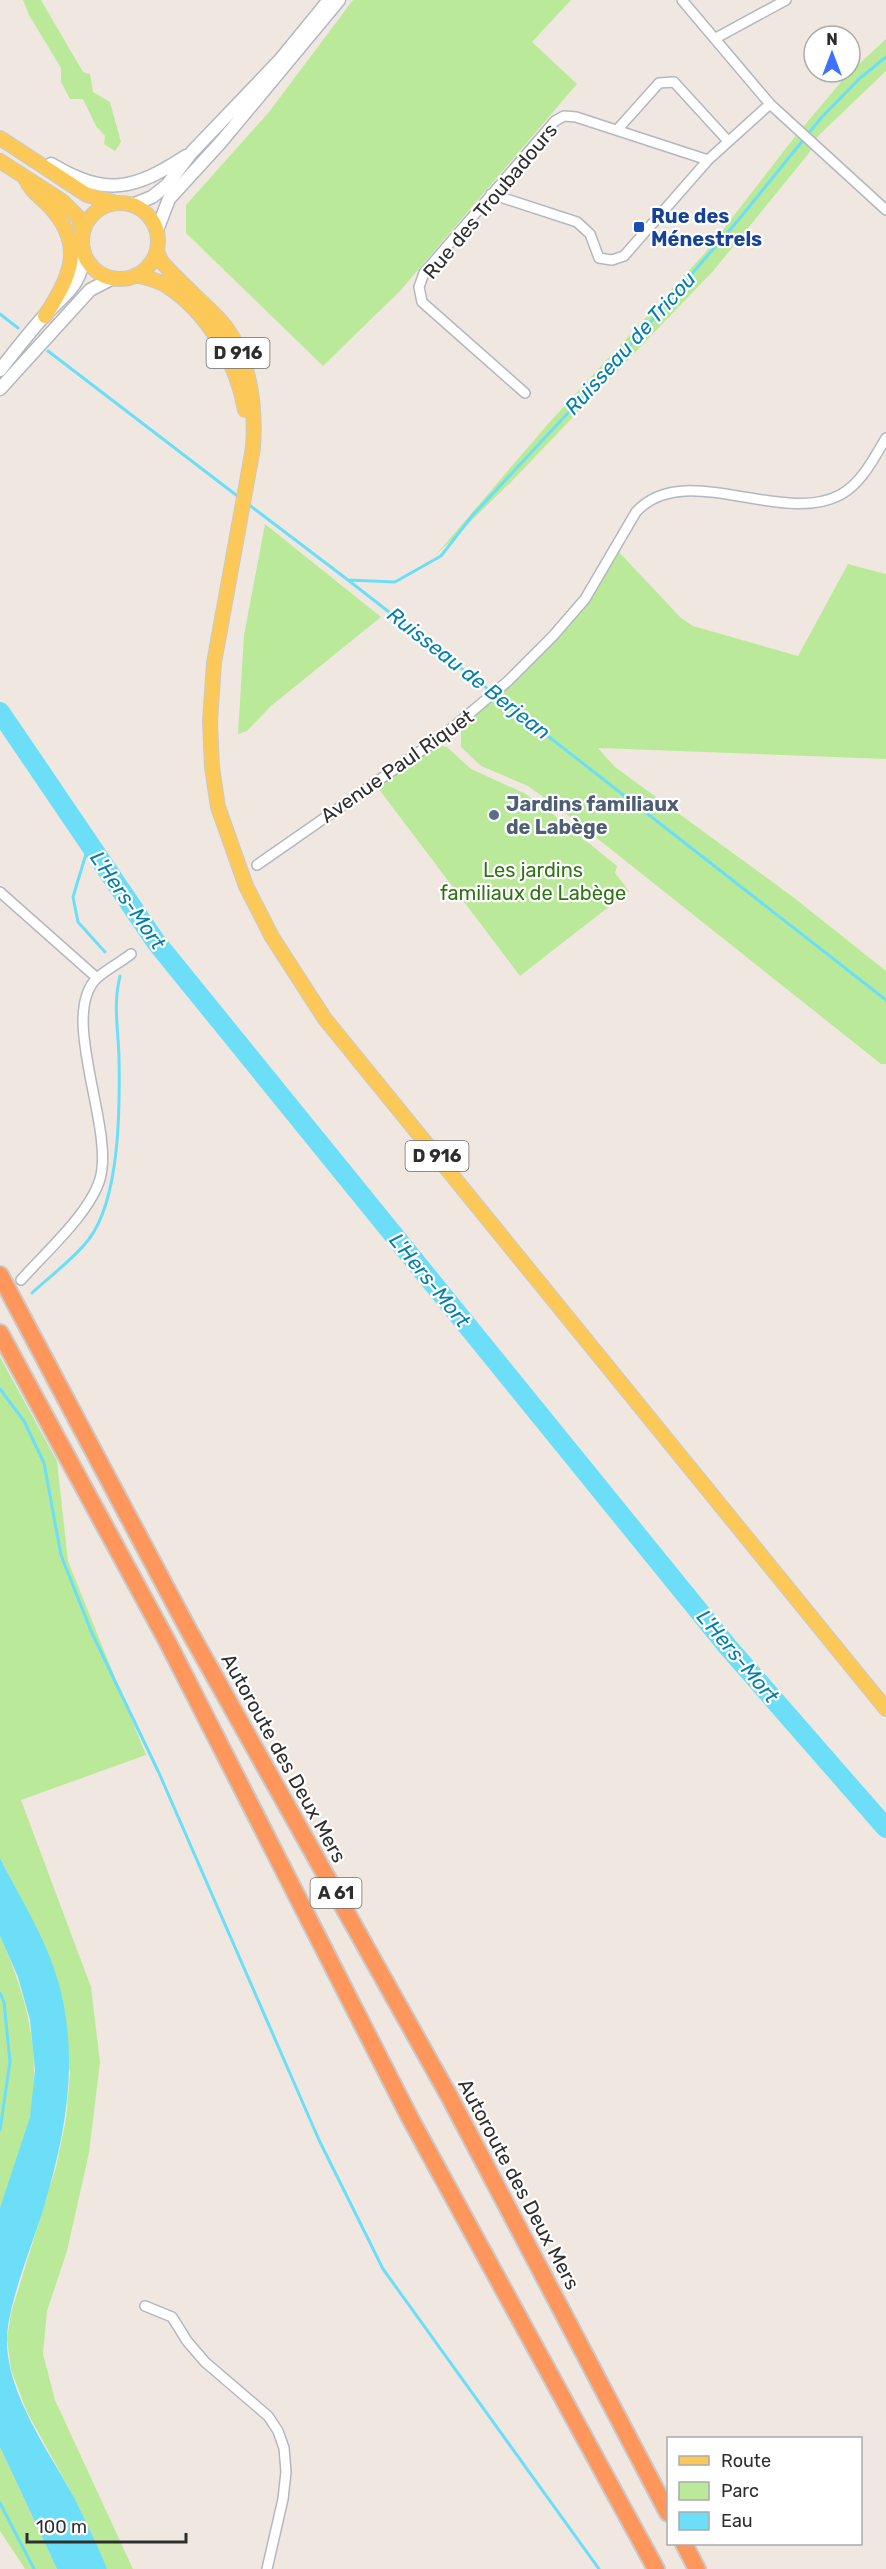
<svg xmlns="http://www.w3.org/2000/svg" width="886" height="2569" font-family="Rubik,sans-serif">
  <rect width="100%" height="100%" fill="#f0e8e0"/>
  <path fill="#baea99" d="M23,0H41L83,72L90,74L93,92L110,102L121,142L115,151L104,144L105,136L96,126L83,99H70L61,82V68L29,15Z
    M353,0H571L532,42L577,84L400,291L323,366L186,233V205L269,112Z
    M886,39V71L816,138L809,153L714,270L511,482L435,556L547,425L705,253L793,139L846,76Z
    M265,524L381,617L271,706L247,731L238,734L244,635Z
    M618,551L681,618L693,626L798,656L848,564L886,574V759L598,748L615,767L793,897L886,971V1064H881L564,812L528,786L481,766L461,747V729L467,721L577,615Z
    M436,745L447,747L471,769L524,793L543,806L617,866L615,873L629,891L520,976L378,788L379,781Z
    M0,1357L57,1461L68,1561L146,1755L21,1800L91,1987L100,2062L89,2153L67,2251L47,2311L43,2354L55,2400L133,2569H107L76,2501L27,2412L11,2370L7,2339L11,2313L56,2167L66,2119L70,2072L37,1930L0,1858Z
    M0,1936C26,1994 42,2052 30,2116C24,2147 11,2179 0,2208Z
    M0,2447L57,2569H25L0,2531Z"/>
  <path fill="#6cdef8" d="M0,1858C20,1898 46,1938 58,1981C80,2058 66,2132 44,2207C33,2243 8,2303 7,2338C5,2392 50,2453 75,2499C86,2522 98,2546 107,2569H57L0,2447V2208L30,2117L35,2070L30,2020L18,1977L0,1936Z"/>
  <g fill="none" stroke-linecap="round" stroke-linejoin="round">
    <path stroke="#6cdef8" stroke-width="3" d="M0,314L18,328
      M48,351L240,498
      M248,504L348,580L886,1000
      M348,580L395,582L441,556L472,516L621,356L740,218L821,118L859,79L886,57
      M89,844L73,897L78,922L105,952
      M32,1293C50,1276 74,1259 89,1239C120,1198 120,1108 119,1057C118,1027 113,1005 120,976
      M0,1389L24,1421L44,1463L61,1555L91,1631L159,1773L319,2140L383,2269L599,2569
      M0,1993L4,2002L10,2062L0,2130
      M0,2503L34,2569"/>
    <path stroke="#6cdef8" stroke-width="20" d="M0,712L156,942L728,1647L886,1828"/>
    <defs>
      <path id="street" d="M682,0L770,104L886,210
        M716,38L786,0
        M617,130L659,83L674,82L728,141
        M491,194L577,222L590,234L599,258L612,260L624,256L708,160L770,104
        M525,393L422,302L419,287L424,273L555,121L564,116L576,117L708,160
        M257,865L445,734L508,681L553,636L585,599L636,512C684,459 781,526 840,495C862,483 874,458 886,438
        M0,892L97,978
        M21,1280C45,1253 90,1213 100,1179C115,1128 58,1015 97,978C107,969 121,962 131,954
        M145,2306L172,2317L187,2341L205,2362L268,2416L278,2431L284,2448L286,2472L283,2499L267,2569"/>
      <path id="secondary" d="M51,164C106,197 134,190 186,156
        M132,205L152,197L167,185L192,152L280,60L329,0
        M157,230L169,199L221,142L339,0
        M0,370C14,352 29,333 44,316C66,293 82,286 84,251
        M0,389L90,290L113,278"/>
      <path id="primary" d="M0,138L87,195L113,202
        M0,161L62,201L78,217L83,231
        M26,180C32,193 41,197 50,207C86,246 70,277 45,316
        M82 241a38 38 0 1 1 76 0a38 38 0 1 1-76 0Z
        M157,251L161,261C179,282 201,300 220,320C250,354 256,405 253,448L214,663L210,722L212,767L218,807L246,886L272,937L325,1019L886,1709
        M136,275C146,278 158,280 167,286C208,313 237,363 245,410"/>
      <path id="highway" d="M0,1275L188,1629L448,2094L668,2513
        M0,1333L167,1641L410,2118L656,2569
        M684,2544L697,2569"/>
    </defs>
    <use href="#street" stroke="#b3b7c2" stroke-width="12"/>
    <use href="#secondary" stroke="#b3b7c2" stroke-width="15"/>
    <use href="#primary" stroke="#c9c9c9" stroke-width="16"/>
    <use href="#highway" stroke="#c9c9c9" stroke-width="20"/>
    <use href="#street" stroke="#fff" stroke-width="9"/>
    <use href="#secondary" stroke="#fff" stroke-width="12"/>
    <use href="#primary" stroke="#fcc959" stroke-width="14"/>
    <use href="#highway" stroke="#ff965b" stroke-width="16"/>
  </g>
  <rect fill="#1a4fb4" stroke="#fff" stroke-width="2" x="633" y="221" width="12" height="12" rx="3"/>
  <circle fill="#5c6f8a" stroke="#fff" stroke-width="2" cx="494" cy="815" r="6"/>
  <g text-anchor="middle" dominant-baseline="central" stroke-width="4.5" stroke-linejoin="round" paint-order="stroke">
    <g fill="#fff" stroke="#6d6d6d" stroke-width="1.5">
      <rect x="206.5" y="338" width="63" height="30" rx="4.5"/>
      <rect x="405.5" y="1141" width="63" height="30" rx="4.5"/>
      <rect x="310.5" y="1878" width="51" height="30" rx="4.5"/>
    </g>
    <g font-size="18" font-weight="bold" fill="#2e2e2e">
      <text x="238" y="353">D 916</text>
      <text x="437" y="1156">D 916</text>
      <text x="336" y="1893">A 61</text>
    </g>
    <g font-size="20" fill="#2e2e2e" stroke="#fff">
      <text transform="translate(490 201) rotate(-50)">Rue des Troubadours</text>
      <text transform="translate(397 766) rotate(-35)">Avenue Paul Riquet</text>
      <text transform="translate(284 1758) rotate(61)">Autoroute des Deux Mers</text>
      <text transform="translate(519 2184) rotate(62)">Autoroute des Deux Mers</text>
    </g>
    <g font-size="20" font-weight="bold" fill="#164399" stroke="#fff" text-anchor="start">
      <text x="651" y="216">Rue des<tspan x="651" dy="23">Ménestrels</tspan></text>
    </g>
    <g font-size="20" font-weight="bold" fill="#4e5e75" stroke="#fff" text-anchor="start">
      <text x="506" y="804">Jardins familiaux<tspan x="506" dy="23">de Labège</tspan></text>
    </g>
    <g font-size="20" fill="#307315" stroke="#fff">
      <text x="533" y="870">Les jardins<tspan x="533" dy="23">familiaux de Labège</tspan></text>
    </g>
    <g font-size="21" font-style="italic" fill="#037fad" stroke="#fff">
      <text transform="translate(630 343) rotate(-48)">Ruisseau de Tricou</text>
      <text transform="translate(469 673) rotate(38)">Ruisseau de Berjean</text>
      <text transform="translate(128 900) rotate(55)">L'Hers-Mort</text>
      <text transform="translate(430 1280) rotate(51)">L'Hers-Mort</text>
      <text transform="translate(738 1656) rotate(50)">L'Hers-Mort</text>
    </g>
  </g>
  <rect x="667" y="2437" width="195" height="108" fill="#ffffff" stroke="#ababab" stroke-width="1.5"/>
  <rect x="679" y="2456" width="30" height="9" fill="#fcc959" stroke="#ababab" stroke-width="1.5"/>
  <text x="721" y="2467" font-size="18" fill="#2e2e2e">Route</text>
  <rect x="679" y="2482" width="30" height="18" fill="#baea99" stroke="#ababab" stroke-width="1.5"/>
  <text x="721" y="2497" font-size="18" fill="#2e2e2e">Parc</text>
  <rect x="679" y="2512" width="30" height="18" fill="#6cdef8" stroke="#ababab" stroke-width="1.5"/>
  <text x="721" y="2527" font-size="18" fill="#2e2e2e">Eau</text>
  <g transform="translate(832 54)"><circle r="28" fill="#ffffff" stroke="#ababab" stroke-width="1.5"/>
  <path d="M0-4.5L10 22L0 15L-10 22Z" fill="#3d70ff"/>
  <text y="-9" font-size="16" font-weight="bold" text-anchor="middle" fill="#2e2e2e">N</text>
  </g>
  <path d="M27 2533v9h159v-9" fill="none" stroke="#2e2e2e" stroke-width="3"/>
  <text x="36" y="2533" font-size="18" fill="#2e2e2e" stroke="#ffffff" stroke-width="4.5" paint-order="stroke">100 m</text>
</svg>
